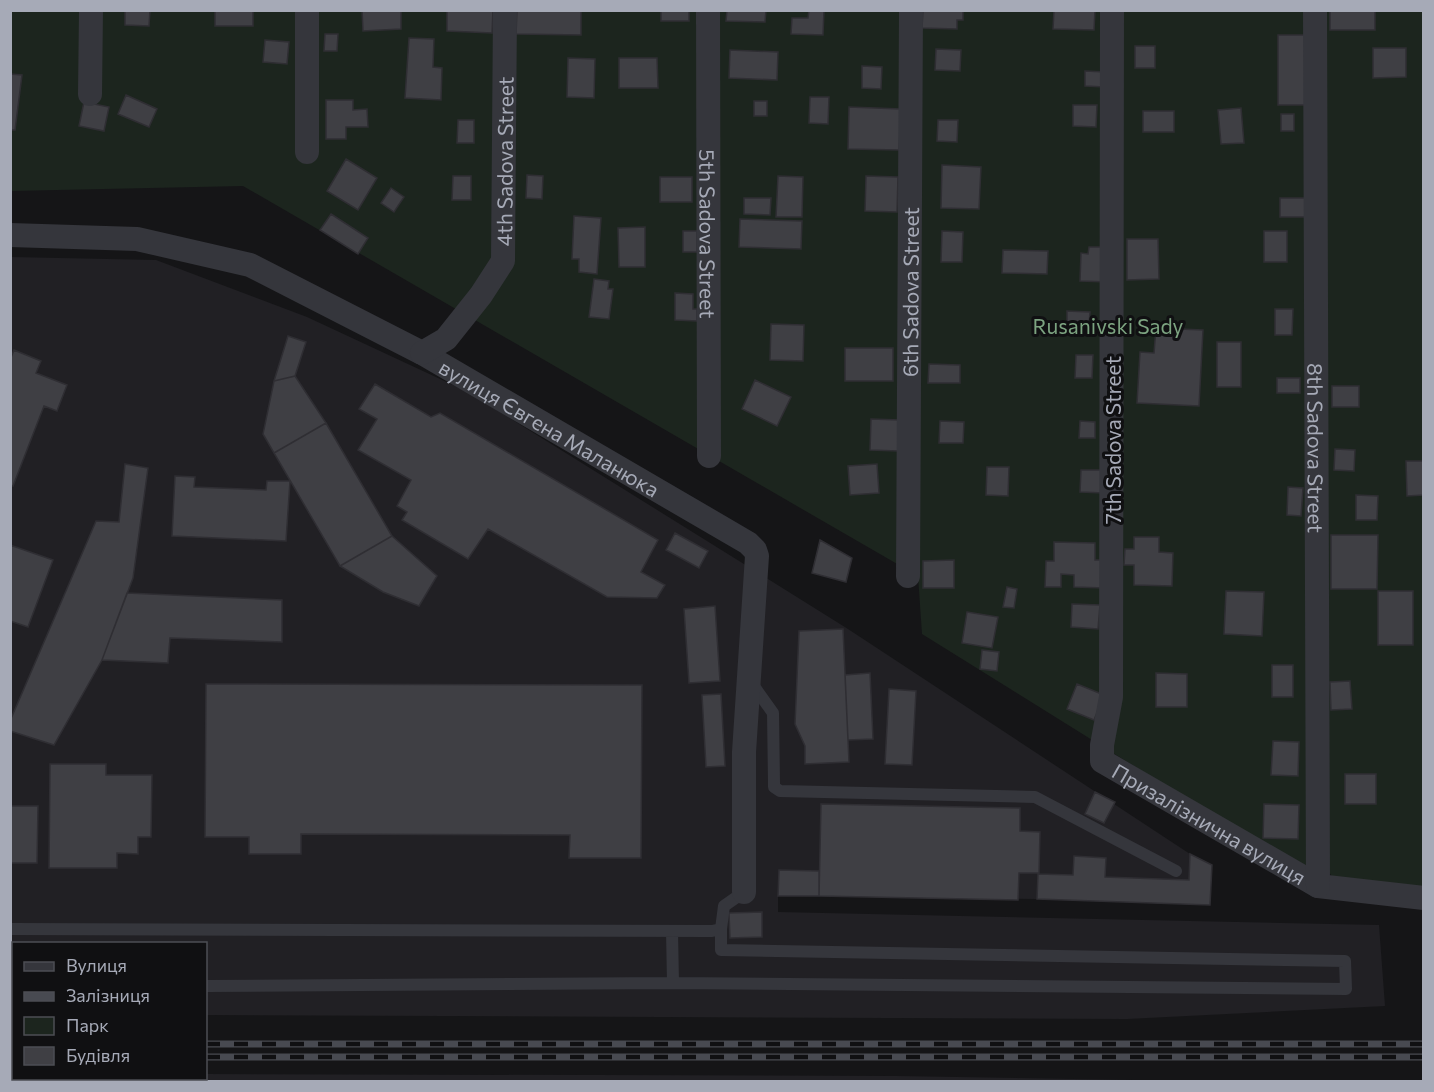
<svg xmlns="http://www.w3.org/2000/svg" width="1434" height="1092" font-family="Commissioner,sans-serif">
  <rect width="100%" height="100%" fill="#151517"/>
  <path fill="#212024" d="M11,257L156,260L307,317L468,392L848,629L1190,854L1212,865L1210,905L1037,899L778,896V912L1379,925L1385,1006L1127,1019L206,1015V944H14V1014H11Z
    M10,1074H13L14,1078H206V1074L897,1076L1191,1081L11,1082Z"/>
  <path fill="#1c251e" d="M10,11H1423V887L1333,878L1327,869L1296,867L922,634L918,576L243,186L11,191Z"/>
  <path fill="#3f3f44" stroke="#2f2e33" stroke-width="1.5" d="M125,10H150L149,26L125,25Z
    M215,10H253V26H215Z
    M362,10H401V29L363,31Z
    M447,10H493L492,33L447,31Z
    M517,10H581V35L516,34Z
    M661,10H689V21H661Z
    M727,10H766L765,22L726,21Z
    M809,10H824L823,35L791,34L792,18H808Z
    M923,10H963V20H957V29L922,28Z
    M1054,10H1095L1094,30L1053,29Z
    M1330,10H1375V30H1330Z
    M325,34H338L337,51H324Z
    M1278,35H1309V105H1278Z
    M409,38L434,39L433,67L442,68L441,100L405,98Z
    M265,40L289,42L287,64L263,62Z
    M1135,46H1155V68H1135Z
    M1373,48H1406V77L1373,78Z
    M936,49L961,50L960,71L935,70Z
    M730,50L778,52L777,80L729,78Z
    M568,58L595,59L594,98L567,97Z
    M619,58H657L658,88H619Z
    M862,66L882,67L881,89L862,88Z
    M1085,71L1106,72L1105,87L1085,86Z
    M10,74L22,75L15,130H10Z
    M126,95L157,109L149,127L118,114Z
    M810,97H829L828,124L809,123Z
    M326,100H353V110L367,109L368,127H346V139H326Z
    M754,101H767V116H754Z
    M84,102L109,107L104,131L79,126Z
    M1073,105H1097L1096,127L1073,126Z
    M849,107L901,109L899,150L848,149Z
    M1241,108L1244,143L1221,144L1218,110Z
    M1143,111H1174V132H1143Z
    M1281,114H1294V131H1281Z
    M458,120H474V143H457Z
    M938,120H958L957,142L937,141Z
    M346,159L377,178L358,210L327,191Z
    M942,165L981,167L979,209L941,208Z
    M527,175L543,176L542,199L526,198Z
    M453,176H471V200H452Z
    M778,176L803,177L802,217H776Z
    M866,176L898,177L897,212L865,211Z
    M660,177H692V202H660Z
    M391,188L404,197L394,212L381,203Z
    M744,198H771L770,215L744,214Z
    M1280,198H1310V217H1280Z
    M331,214L368,238L358,254L320,230Z
    M574,216L601,218L597,274L579,272V259H572Z
    M740,219L802,221L801,249L739,247Z
    M645,227V267H619L618,228Z
    M683,231H697V252H683Z
    M942,231L963,232L962,262H941Z
    M1264,231H1287V262H1264Z
    M1127,239H1158L1159,279L1127,280Z
    M1089,247H1109L1108,282L1080,281L1081,253L1088,254Z
    M1003,250L1048,251L1047,274L1002,273Z
    M594,279L609,281L608,289H613L609,319L589,317Z
    M675,293L693,294V309H697V321L675,320Z
    M1275,309H1293L1292,335H1275Z
    M1067,311L1090,312L1089,325L1067,324Z
    M771,324L804,325L803,361L770,360Z
    M1156,328L1203,330L1199,406L1137,403L1140,352L1154,353Z
    M288,336L306,342L295,376L274,381Z
    M1217,342H1241V387H1217Z
    M845,348H893V381H845Z
    M14,350L41,361L36,373L67,385L57,411L44,406L13,486L10,485V360Z
    M1076,355H1093L1092,378H1075Z
    M929,364L960,365V383H928Z
    M295,376L326,423L274,453L263,434L274,381Z
    M1277,378H1300V393H1277Z
    M755,380L791,397L777,426L742,409Z
    M375,384L431,417L440,413L658,540L641,572L665,585L657,598L607,597L488,529L468,559L402,520L407,512L397,506L411,480L358,450L377,419L359,409Z
    M1332,386H1359V407H1332Z
    M871,419L900,420L898,451L870,450Z
    M940,421L964,422L963,443H939Z
    M1080,421L1095,422V438H1079Z
    M326,423L392,536L340,566L274,453Z
    M1335,449L1355,450L1354,471L1334,470Z
    M1406,461H1424V495L1407,496Z
    M125,464L148,468L133,578L102,660L54,745L10,731V721L96,521L119,522Z
    M877,464L879,493L850,495L848,466Z
    M987,467H1009L1008,496L986,495Z
    M1081,470H1105L1104,493L1080,492Z
    M175,476L195,477L194,487L266,490L267,481H290L286,541L172,536Z
    M1288,487L1303,488L1301,516L1287,515Z
    M1356,495L1378,496L1377,520H1356Z
    M675,533L708,551L699,568L666,550Z
    M1331,535H1378L1377,589H1331Z
    M392,536L437,576L419,606L383,592L340,566Z
    M1134,537H1159V552L1173,553L1172,586L1134,585V565H1124L1125,549H1134Z
    M820,540L852,558L846,582L812,573Z
    M1054,542L1095,543V560H1106L1105,588L1074,587V575L1061,574V587H1045L1046,561H1054Z
    M10,545L53,560L28,627L10,621Z
    M954,560V588H923V561Z
    M1007,587L1017,589L1014,608L1003,607Z
    M1226,591L1264,592L1262,636L1224,634Z
    M1378,591H1413V645H1378Z
    M127,593L282,600V642L170,638L168,663L102,660Z
    M1072,604L1100,605L1098,629L1071,627Z
    M715,606L720,681L689,683L684,609Z
    M967,612L998,617L992,648L962,643Z
    M843,629L849,762L805,764V746L795,724L799,631Z
    M982,650L999,652L997,671L980,669Z
    M1272,665H1293V697H1272Z
    M870,673L873,739L848,740L845,675Z
    M1156,673L1187,674V707H1156Z
    M1350,681L1352,709L1331,710L1330,682Z
    M206,684L642,685L641,858H569L570,835L301,834V854H249V837H205Z
    M1077,684L1104,695L1094,720L1067,709Z
    M889,689L916,691L912,765L885,764Z
    M721,694L725,766L706,767L702,695Z
    M1273,741L1299,742L1298,776L1271,775Z
    M50,764H106V775H152L151,837H138V854L117,853V868H49Z
    M1345,774H1376V804H1345Z
    M1095,792L1115,802L1104,823L1085,814Z
    M821,804L1020,808V831L1040,832L1039,873H1019L1018,900L819,896Z
    M1264,804L1299,805L1298,839L1263,838Z
    M10,806H38L37,863H10Z
    M1190,854L1212,865L1210,905L1037,899L1038,874L1073,875L1074,856L1106,858L1105,877L1189,880Z
    M779,870L819,871V896H778Z
    M762,912V937L730,938L729,913Z"/>
  <g fill="none" stroke-linecap="round" stroke-linejoin="round">
    <path stroke="#35363c" stroke-width="12" d="M751,682L773,713L774,782V787L780,791L1035,797L1176,871
      M10,929L712,931L721,929L724,906L744,892
      M673,983L1346,989L1345,961L721,950V929
      M206,986L673,983L672,931
      M10,991H14"/>
    <g stroke="#35363c" stroke-width="24">
      <path d="M307,10V152"/>
      <path id="s1" d="M708,10L709,456"/>
      <path id="s2" d="M1112,10L1111,697L1102,745V761L1318,886L1424,898"/>
      <path id="s3" d="M1315,10L1318,886"/>
      <path d="M90,94L91,10"/>
      <path id="s4" d="M10,235L137,239L250,265L422,353L748,543L755,550L757,556L744,752V892"/>
      <path id="s5" d="M422,353L446,339L481,295L503,261L505,10"/>
      <path id="s6" d="M908,576L911,10"/>
    </g>
    <defs>
      <path id="rail" d="M10,1043H14
        M206,1044H1424
        M206,1057H1424
        M10,1058H14
        M10,1079L133,1082"/>
    </defs>
    <use href="#rail" stroke="#484a51" stroke-width="7"/>
    <use href="#rail" stroke="#101012" stroke-width="4.5" stroke-dasharray="14" stroke-linecap="butt"/>
  </g>
  <g text-anchor="middle" dominant-baseline="central" stroke-width="6" stroke-linejoin="round" paint-order="stroke">
    <g font-size="21" fill="#a6aab7" stroke="#101012">
      <text stroke="none"><textPath href="#s5" startOffset="224">4th Sadova Street</textPath></text>
      <text stroke="none"><textPath href="#s1" startOffset="224">5th Sadova Street</textPath></text>
      <text stroke="none"><textPath href="#s6" startOffset="284">6th Sadova Street</textPath></text>
      <text stroke="none"><textPath href="#s4" startOffset="584">вулиця Євгена Маланюка</textPath></text>
      <text transform="translate(1112 440) rotate(-90)">7th Sadova Street</text>
      <text stroke="none"><textPath href="#s3" startOffset="438">8th Sadova Street</textPath></text>
      <text stroke="none"><textPath href="#s2" startOffset="876">Призалізнична вулиця</textPath></text>
    </g>
    <g font-size="21" fill="#7ca380" stroke="#101012">
      <text x="1108" y="325">Rusanivski Sady</text>
    </g>
  </g>
  <rect width="1434" height="1092" fill="none" stroke="#a6aab7" stroke-width="24"/>
  <rect x="12" y="942" width="195" height="138" fill="#101012" stroke="#4c4e54" stroke-width="1.5"/>
  <rect x="24" y="962" width="30" height="9" fill="#35363c" stroke="#4c4e54" stroke-width="1.5"/>
  <text x="66" y="972" font-size="18" fill="#a6aab7">Вулиця</text>
  <rect x="24" y="992" width="30" height="9" fill="#484a51" stroke="#4c4e54" stroke-width="1.5"/>
  <text x="66" y="1002" font-size="18" fill="#a6aab7">Залізниця</text>
  <rect x="24" y="1017" width="30" height="18" fill="#1c251e" stroke="#4c4e54" stroke-width="1.5"/>
  <text x="66" y="1032" font-size="18" fill="#a6aab7">Парк</text>
  <rect x="24" y="1047" width="30" height="18" fill="#3f3f44" stroke="#4c4e54" stroke-width="1.5"/>
  <text x="66" y="1062" font-size="18" fill="#a6aab7">Будівля</text>
</svg>
